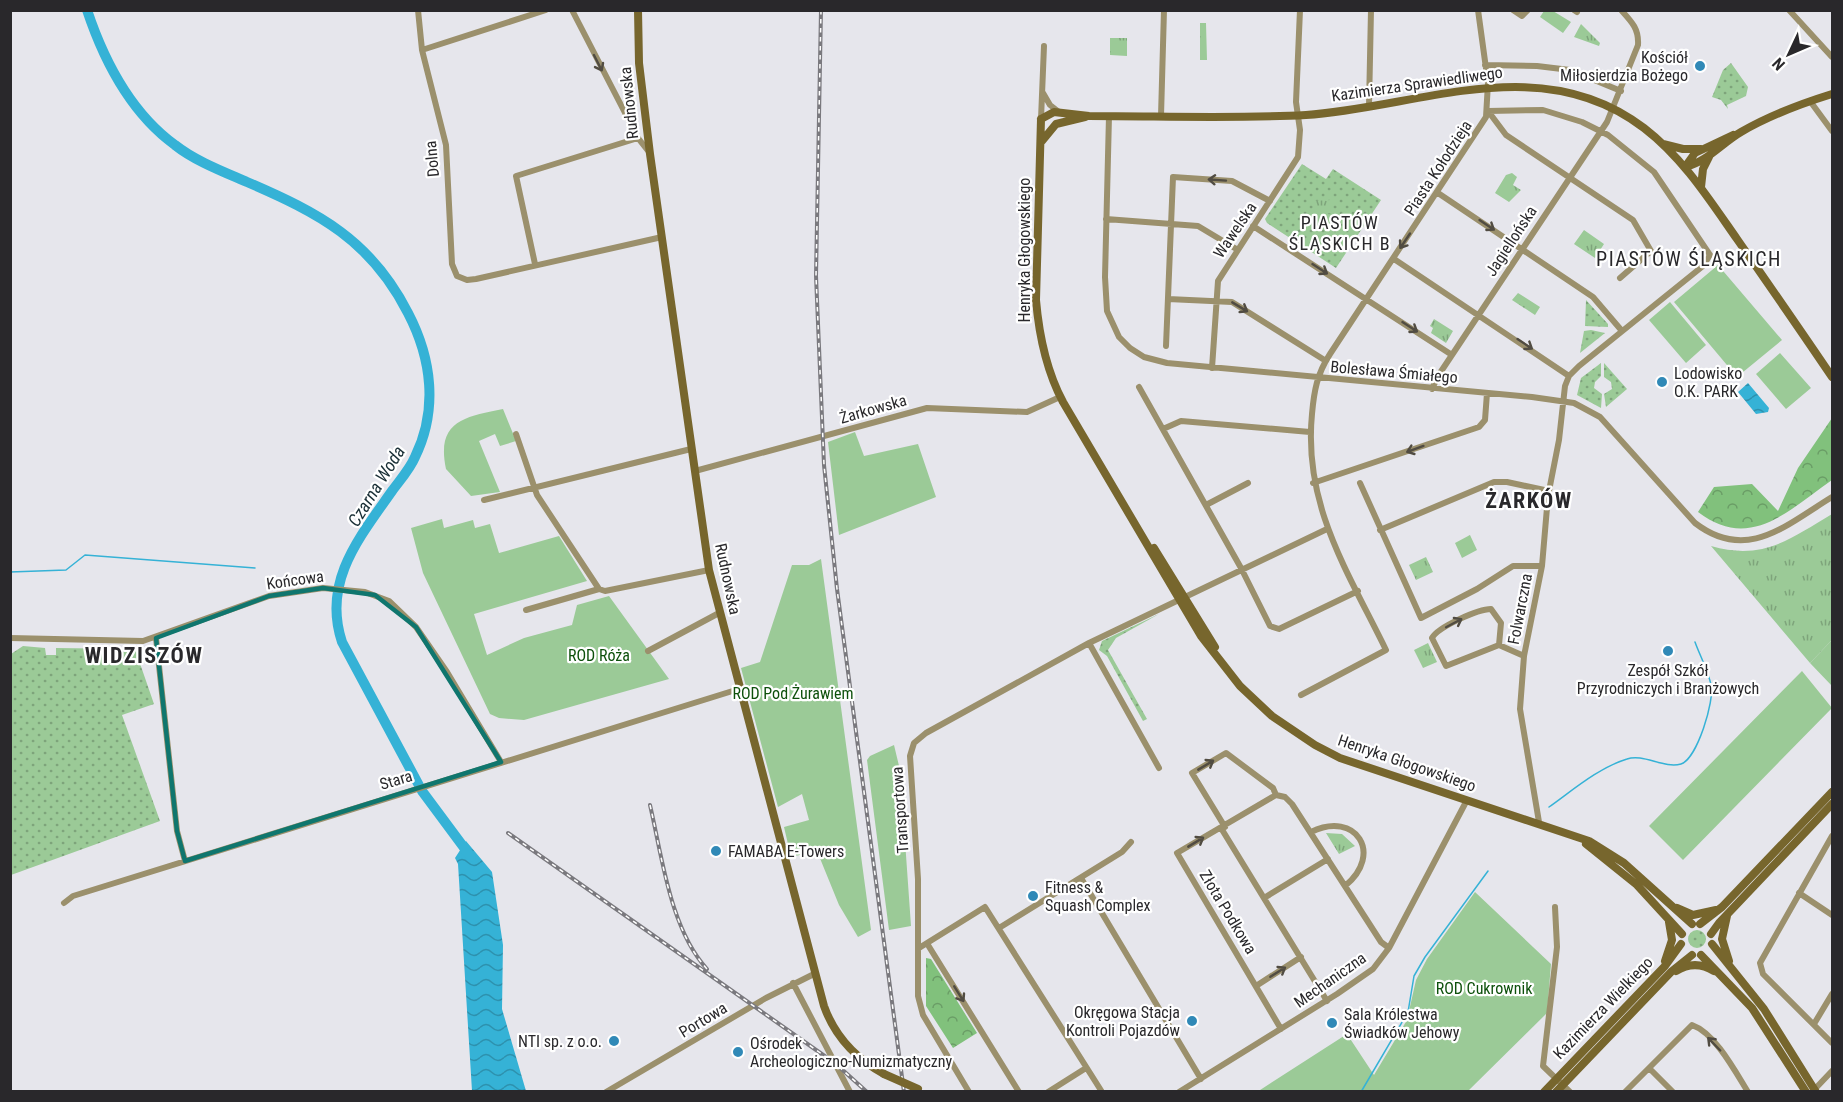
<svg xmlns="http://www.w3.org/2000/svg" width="1843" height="1102" font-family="'Roboto Condensed',sans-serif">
  <defs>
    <pattern id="grass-dots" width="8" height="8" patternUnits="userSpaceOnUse" patternTransform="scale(1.5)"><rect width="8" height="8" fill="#9bca97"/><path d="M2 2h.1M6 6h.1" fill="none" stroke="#7ea47b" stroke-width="1.8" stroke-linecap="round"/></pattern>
    <pattern id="forest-crowns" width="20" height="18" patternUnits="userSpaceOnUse" patternTransform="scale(1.5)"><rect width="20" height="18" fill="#81c17c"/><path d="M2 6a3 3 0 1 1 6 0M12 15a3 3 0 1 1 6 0" fill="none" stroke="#6a9d66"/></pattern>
    <pattern id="park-tufts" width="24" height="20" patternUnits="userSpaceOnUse" patternTransform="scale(1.5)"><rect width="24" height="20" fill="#9bca97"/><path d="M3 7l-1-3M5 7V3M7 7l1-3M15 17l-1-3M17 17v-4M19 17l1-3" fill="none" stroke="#7ea47b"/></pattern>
    <pattern id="water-waves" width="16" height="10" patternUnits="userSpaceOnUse" patternTransform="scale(1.5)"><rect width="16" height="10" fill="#35b2d6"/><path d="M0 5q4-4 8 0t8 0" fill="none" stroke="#2d91ae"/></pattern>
  </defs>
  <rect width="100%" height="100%" fill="#e6e6ec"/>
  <path fill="url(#grass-dots)" d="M1731,63L1748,87L1746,96L1727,105L1728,109L1721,100L1712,97L1723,70Z
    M1302,164L1326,179L1333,169L1381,200L1336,268L1267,223L1265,219Z
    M1586,300L1608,324V327L1585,326Z
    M1591,330L1605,333L1580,353L1584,331Z
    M1601,363V376L1595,382L1594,388L1602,394L1601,408L1577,395L1581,378Z
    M1604,363L1627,389L1606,407L1604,394L1612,389L1611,382L1604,377Z
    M1159,614L1116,638L1108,650L1147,719L1143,721L1107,656L1099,650L1102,641Z
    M23,646L45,648L46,655H56V648L135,649L154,704L122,715L160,821L11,875V654Z
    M1688 939a9 9 0 1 1 18 0a9 9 0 1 1-18 0Z"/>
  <path fill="url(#forest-crowns)" d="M1832,418V480C1789,510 1750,552 1698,512L1714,487L1752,484L1778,511L1798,468Z
    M926,958L931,959L977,1033L953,1048L926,1006Z"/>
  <path fill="url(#park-tufts)" d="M1200,23H1206L1207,60H1200Z
    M1581,24L1600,43L1599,46L1574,37Z
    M1110,38H1127V56L1110,55Z
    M1512,173L1517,177L1513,185L1521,190L1509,202L1495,193L1506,175Z
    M1331,200L1332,213L1314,215L1313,201Z
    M1584,230L1604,244L1595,258L1574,244Z
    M1518,293L1540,307L1535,315L1512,300Z
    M1434,319L1453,331L1446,343L1431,333L1433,328L1430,326Z
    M1832,514V640L1810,663L1711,546C1763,561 1790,539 1832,514Z
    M1470,535L1477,550L1462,558L1455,543Z
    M1426,557L1433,572L1416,580L1409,565Z
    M1428,643L1437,662L1423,668L1414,650Z
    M1326,833L1342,834L1355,846L1339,854Z"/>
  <path fill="#9bca97" d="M1544,11H1553L1571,22L1563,33L1540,17Z
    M1718,265L1782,340L1737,377L1674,302Z
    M1670,302L1706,345L1686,363L1649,320Z
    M1780,353L1811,388L1786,409L1756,374Z
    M503,409L516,441L500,446L495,434L479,441L500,492L471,496L446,469C436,421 464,417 503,409Z
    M855,432L864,456L918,444L936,497L839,535L828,442Z
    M442,519L444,528L473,520L475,528L490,524L499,553L559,536L587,581L474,614L487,655L524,638L572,625L577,605L609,596L669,679L524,720L499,718L490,714L423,573L411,528Z
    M821,559L871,930L858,937L839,905L817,851L791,857L784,827L809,820L802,794L778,807L741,668L760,662L792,565H809Z
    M1832,640V686L1810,663Z
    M1802,671L1832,708L1683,860L1649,826Z
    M894,745L900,770L911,926L889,930L867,760L870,756Z
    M1475,892L1551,964L1547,1013L1468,1091L1257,1092L1347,1034L1374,1075L1407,1020L1416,980L1427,959Z"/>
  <path fill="url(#water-waves)" d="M1748,383L1769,408L1768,412L1756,414L1738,392Z
    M466,841L492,872L503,945L502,1009L526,1091H472L458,864L455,858Z"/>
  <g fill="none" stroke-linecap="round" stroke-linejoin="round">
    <path stroke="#35b2d6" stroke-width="1.5" d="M10,572L66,570L85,555L255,568
      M1549,807C1573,790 1598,768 1627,759C1643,753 1664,769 1681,764C1697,759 1715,700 1711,685C1708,670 1700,656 1695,642
      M1361,1092L1408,1012L1414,976L1425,957L1488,871"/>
    <path stroke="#35b2d6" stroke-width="10" d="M87,10C104,61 131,113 175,145C195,161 224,172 247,182C319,213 371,240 408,313C432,359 438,410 415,457C410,469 400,480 392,491C359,538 322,582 342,642L422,791L471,857"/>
    <path stroke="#9b906c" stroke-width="6" d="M418,10L422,50L446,145L452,264L457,276L467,280L476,279L662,237
      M572,10L638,138L649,152
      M1513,10L1522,16L1528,10
      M1574,10L1577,12
      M1789,10L1832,57
      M422,50L546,10
      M1485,65L1537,66L1570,70L1621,91
      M1043,93L1050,105L1059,112
      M1810,101L1832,131
      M1369,106L1371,10
      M1488,111L1543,110L1582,122L1608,135L1654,172L1710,255L1703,266L1579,366L1569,376L1565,386L1559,440L1548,496L1542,566L1524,656L1520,709L1539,822
      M1488,111L1506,135L1633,220L1651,251L1620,278
      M1109,116L1105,277L1107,311L1119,337L1130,348L1144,357L1167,363L1532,397L1574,403L1600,417L1695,523C1747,563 1786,525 1832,497
      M1161,116L1164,10
      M1041,119L1044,46
      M1438,193L1593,297L1622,331
      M1106,219L1198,226L1238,250
      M1253,226L1452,355
      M1394,259L1569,376
      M535,264L516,176L638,138
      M1168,299L1232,302L1326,361
      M1166,346L1173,177L1232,181L1270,201
      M1212,368L1218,281L1298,157L1300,130L1296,102L1300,10
      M1139,387L1241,568L1270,626L1279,629L1358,591
      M1432,389L1438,376L1607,122L1638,45C1639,29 1632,22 1621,10
      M1163,429L1181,421L1310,432
      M516,434L537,495L599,589
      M695,471L927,408L1027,412L1060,397
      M1313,483L1479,427L1485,420L1487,393
      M1360,483L1421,618L1477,589L1513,566H1542
      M484,500L691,449
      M1206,505L1248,483
      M1380,530L1494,482H1507L1549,491
      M526,610L599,589L605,591L709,570
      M10,638L143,641L269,596L323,588L365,592L389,601L416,627L447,672L501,762
      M156,638L177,831L185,861
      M1089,643L1159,768
      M1499,645L1501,623L1491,609C1478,609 1438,627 1432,638L1446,666L1499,645L1524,656
      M648,651L719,613
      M1301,695L1386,650C1348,572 1303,505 1312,414C1314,391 1317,374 1330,354L1486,117L1488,83L1478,10
      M1276,795L1177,853L1281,1029
      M1225,827L1192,773L1226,753L1273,788L1276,795L1285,797L1292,804L1381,942L1389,948
      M1221,828L1327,1001
      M1311,832C1356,810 1384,854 1345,886
      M1832,836L1760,963L1763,974L1832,1043
      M1081,878L1201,1079
      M1799,893L1832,915
      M1264,898L1328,859
      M64,903L73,896L739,689
      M1555,907L1557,947L1543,1066L1570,1092
      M999,928L1122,852L1131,842
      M928,945L1019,1092
      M919,948L985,907L1102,1092
      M793,983L850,1092
      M1256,986L1301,957
      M1814,1024L1832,994
      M1649,1068L1673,1092
      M1813,1091L1832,1071
      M606,1092L766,998L814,974
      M969,1092L923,1015L918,996V879L910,756L914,743L926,733L1089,643L1327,529
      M1048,1092L1086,1068
      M1179,1092L1337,994L1373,969L1389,948L1467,800
      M1625,1092L1692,1025C1715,1033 1735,1071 1748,1092"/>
    <path stroke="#77662d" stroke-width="8" d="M638,10L639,63L650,154L709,570L824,1006C835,1037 855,1058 884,1074
      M1041,119L1036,300C1039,335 1046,370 1063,402L1201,636L1240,686L1272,716L1315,745L1340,758L1589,841L1624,863L1692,924
      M1041,119L1054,112L1089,116C1161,116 1234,119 1306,115C1420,107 1541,49 1644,128C1683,158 1709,199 1737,239C1769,285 1801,331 1832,377
      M1042,141L1056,124L1085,117
      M1663,144L1683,149H1701
      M1685,167C1707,162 1722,143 1741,132C1770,115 1800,104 1832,94
      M1685,167L1695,153L1733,135
      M1701,187L1703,169L1709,157
      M1154,548L1215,647
      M1586,844L1637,885L1682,934
      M1677,908L1693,915L1716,910
      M1727,916L1722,939L1729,961
      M1700,924L1722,907L1832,792
      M1711,934L1719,923L1832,804
      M1712,944L1764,1009L1816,1092
      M1701,955L1752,1008L1806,1092
      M1665,961L1672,940L1669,922
      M1676,971C1689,963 1701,963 1714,971
      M1544,1092L1665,966L1681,944
      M1556,1092L1672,971L1692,955"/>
    <defs>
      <path id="rail" d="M821,10L816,276L824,465L837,589L904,1092
        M650,805C662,856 670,929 707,969
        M508,833L836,1064L867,1092"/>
    </defs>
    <use href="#rail" stroke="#7a797e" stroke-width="4"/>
    <use href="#rail" stroke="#fff" stroke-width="1.5" stroke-dasharray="4.5" stroke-linecap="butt"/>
    <path stroke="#77662d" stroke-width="8" d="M884,1074L918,1089"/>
  </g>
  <defs><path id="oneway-shaft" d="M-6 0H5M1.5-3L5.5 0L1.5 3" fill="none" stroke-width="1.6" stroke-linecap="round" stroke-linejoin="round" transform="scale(1.5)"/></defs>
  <g stroke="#514c42">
    <use href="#oneway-shaft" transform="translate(598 63) rotate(63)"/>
    <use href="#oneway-shaft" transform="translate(1217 180) rotate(-176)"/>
    <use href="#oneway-shaft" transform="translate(1487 225) rotate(34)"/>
    <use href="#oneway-shaft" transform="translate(1405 241) rotate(124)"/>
    <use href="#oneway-shaft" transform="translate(1320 269) rotate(33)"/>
    <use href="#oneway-shaft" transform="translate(1240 307) rotate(31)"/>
    <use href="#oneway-shaft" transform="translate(1410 327) rotate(33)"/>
    <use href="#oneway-shaft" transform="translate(1525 344) rotate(34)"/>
    <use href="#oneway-shaft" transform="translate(1415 449) rotate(160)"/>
    <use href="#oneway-shaft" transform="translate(1454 623) rotate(-28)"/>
    <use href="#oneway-shaft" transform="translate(1206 765) rotate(-31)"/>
    <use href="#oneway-shaft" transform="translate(1196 842) rotate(-31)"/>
    <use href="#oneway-shaft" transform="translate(1278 972) rotate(-32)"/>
    <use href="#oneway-shaft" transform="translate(959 994) rotate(58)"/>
    <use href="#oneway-shaft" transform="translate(1714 1044) rotate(-134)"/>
  </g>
  <path fill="none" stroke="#0f766e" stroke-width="4.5" stroke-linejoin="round" d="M323,588L375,595L416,627L501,762L185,861L177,831L156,638L269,596Z"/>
  <g fill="#3089b7" stroke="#fff" stroke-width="2">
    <circle cx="1700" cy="66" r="6"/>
    <circle cx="1662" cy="382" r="6"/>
    <circle cx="1668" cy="651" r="6"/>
    <circle cx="716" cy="851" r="6"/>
    <circle cx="1033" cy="896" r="6"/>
    <circle cx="1192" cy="1021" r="6"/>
    <circle cx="1332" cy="1023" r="6"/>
    <circle cx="614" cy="1041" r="6"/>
    <circle cx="738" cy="1052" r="6"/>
  </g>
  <g text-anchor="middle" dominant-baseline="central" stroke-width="4.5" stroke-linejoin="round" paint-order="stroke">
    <g font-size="16" fill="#29282b" stroke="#fff" text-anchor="start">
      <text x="1688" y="57" text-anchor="end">Kościół<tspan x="1688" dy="18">Miłosierdzia Bożego</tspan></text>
      <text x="1674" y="373">Lodowisko<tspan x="1674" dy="18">O.K. PARK</tspan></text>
      <text x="1668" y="670" text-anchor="middle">Zespół Szkół<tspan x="1668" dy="18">Przyrodniczych i Branżowych</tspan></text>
      <text x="728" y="851">FAMABA E-Towers</text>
      <text x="1045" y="887">Fitness &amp;<tspan x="1045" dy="18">Squash Complex</tspan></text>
      <text x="1180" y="1012" text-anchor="end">Okręgowa Stacja<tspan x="1180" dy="18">Kontroli Pojazdów</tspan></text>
      <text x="1344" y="1014">Sala Królestwa<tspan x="1344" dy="18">Świadków Jehowy</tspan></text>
      <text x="602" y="1041" text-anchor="end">NTI sp. z o.o.</text>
      <text x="750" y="1043">Ośrodek<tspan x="750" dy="18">Archeologiczno-Numizmatyczny</tspan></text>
    </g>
    <g font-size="16" fill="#29282b" stroke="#fff">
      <text transform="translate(1417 84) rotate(-8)">Kazimierza Sprawiedliwego</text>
      <text transform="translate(629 103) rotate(-96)">Rudnowska</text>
      <text transform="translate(432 159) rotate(-95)">Dolna</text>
      <text transform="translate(1438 168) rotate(-57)">Piasta Kołodzieja</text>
      <text transform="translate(1235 230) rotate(-56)">Wawelska</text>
      <text transform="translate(1511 241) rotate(-57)">Jagiellońska</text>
      <text transform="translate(1024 250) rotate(-90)">Henryka Głogowskiego</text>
      <text transform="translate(1394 372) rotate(5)">Bolesława Śmiałego</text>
      <text transform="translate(873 409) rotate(-16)">Żarkowska</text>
      <text transform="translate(728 579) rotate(78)">Rudnowska</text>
      <text transform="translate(295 580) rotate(-8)">Końcowa</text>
      <text transform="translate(1520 609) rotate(-79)">Folwarczna</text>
      <text transform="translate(1407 763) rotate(19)">Henryka Głogowskiego</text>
      <text transform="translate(396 780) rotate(-17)">Stara</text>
      <text transform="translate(900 810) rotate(-94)">Transportowa</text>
      <text transform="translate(1228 912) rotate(59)">Złota Podkowa</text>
      <text transform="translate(1330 980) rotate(-35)">Mechaniczna</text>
      <text transform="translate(1603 1008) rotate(-46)">Kazimierza Wielkiego</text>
      <text transform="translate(703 1020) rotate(-31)">Portowa</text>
    </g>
    <g font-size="16" fill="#0d500b" stroke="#fff">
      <text x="599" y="655">ROD Róża</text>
      <text x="793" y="693">ROD Pod Żurawiem</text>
      <text x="1484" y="988">ROD Cukrownik</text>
    </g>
    <g font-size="18" letter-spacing="1.5" fill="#29282b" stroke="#fff">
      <text x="1340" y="222">PIASTÓW<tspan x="1340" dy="21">ŚLĄSKICH B</tspan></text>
    </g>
    <g font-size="18" font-style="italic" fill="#192e35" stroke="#fff">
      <text transform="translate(376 486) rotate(-58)">Czarna Woda</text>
    </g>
    <g font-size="20" letter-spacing="1.5" fill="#29282b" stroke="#fff">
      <text x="1689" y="259">PIASTÓW ŚLĄSKICH</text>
    </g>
    <g font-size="22" font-weight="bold" letter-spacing="1.5" fill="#29282b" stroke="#fff">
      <text x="1529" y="500">ŻARKÓW</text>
      <text x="144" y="655">WIDZISZÓW</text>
    </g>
  </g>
  <rect width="1843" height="1102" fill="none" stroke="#29282b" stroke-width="24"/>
  <g transform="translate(1789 54) rotate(226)" stroke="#ffffff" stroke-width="4.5" paint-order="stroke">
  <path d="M0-4.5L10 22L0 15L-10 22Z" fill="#29282b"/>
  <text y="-9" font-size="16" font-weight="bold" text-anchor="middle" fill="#29282b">N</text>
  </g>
</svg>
